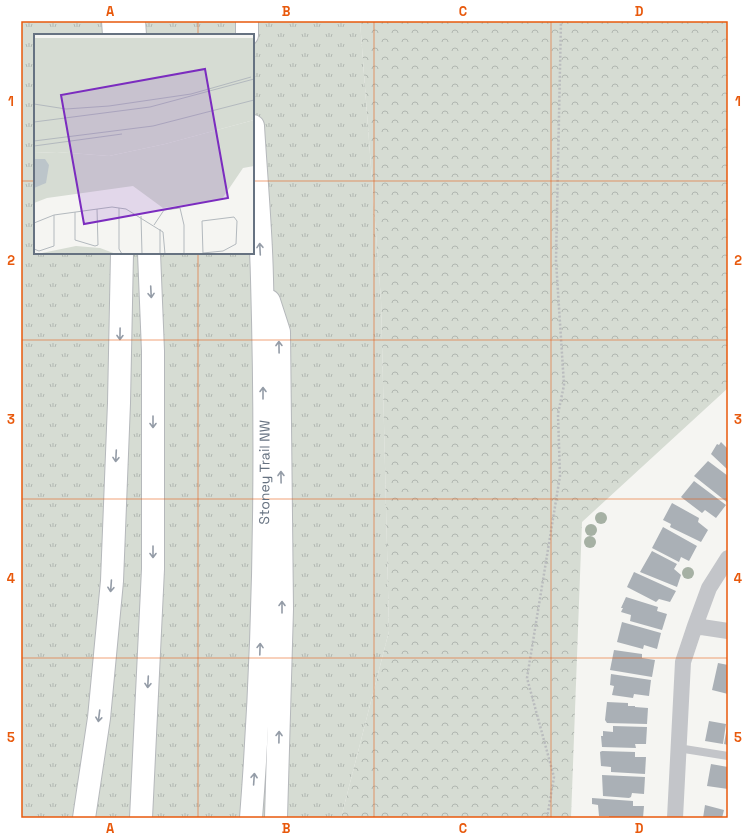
<svg xmlns="http://www.w3.org/2000/svg" width="749" height="839" font-family="'Space Grotesk',sans-serif">
  <defs>
    <pattern id="grass-tufts" width="24" height="20" patternUnits="userSpaceOnUse"><rect width="24" height="20" fill="#d6dcd3"/><path d="M3 7l-1-3M5 7V3M7 7l1-3M15 17l-1-3M17 17v-4M19 17l1-3" fill="none" stroke="#b1b7b1"/></pattern>
    <pattern id="forest-crowns" width="20" height="18" patternUnits="userSpaceOnUse"><rect width="20" height="18" fill="#d6dcd3"/><path d="M2 6a3 3 0 1 1 6 0M12 15a3 3 0 1 1 6 0" fill="none" stroke="#b1b7b1"/></pattern>
  </defs>
  <rect width="100%" height="100%" fill="#f5f5f2"/>
  <path fill="url(#grass-tufts)" fill-rule="evenodd" d="M21,21H360L381,300L389,631L341,818H21ZM35,35H253V253H35Z"/>
  <path fill="url(#forest-crowns)" d="M360,21H728V388L582,522L571,818H341L389,631L381,300Z"/>
  <path fill="#aab0b6" d="M721,442L728,449V470L711,454L717,444L719,445Z
    M708,461L728,476V503L694,476Z
    M694,481L726,505L716,518L705,510L702,513L681,497Z
    M672,503L699,518L698,522L708,530L701,542L670,527L671,524L663,520Z
    M663,527L697,546L689,561L681,557L679,562L652,548Z
    M652,551L677,564L674,569L681,575L677,587L640,572Z
    M634,572L676,591L670,602L659,599L656,602L627,587Z
    M626,597L658,607L657,611L667,614L662,630L630,621L631,615L621,612L623,608H621Z
    M622,622L661,633L657,649L644,645L643,649L617,642Z
    M614,650L642,654V658L655,660L652,677L610,670Z
    M718,663L728,665V694L712,690Z
    M611,674L651,680L649,696L634,694L633,698L612,695L614,686L610,685Z
    M607,702L628,703V706H635V707L648,708L647,724L607,723L605,720Z
    M709,721L726,724L723,744L705,741Z
    M613,726L647,727L646,744H635L636,748L602,747L601,736H603V731L613,732Z
    M727,727H728V745L724,744Z
    M602,751L635,752V757H646L645,774L611,772V767L601,766L600,752Z
    M711,764L728,767V789L707,786Z
    M602,775L645,777L644,794L632,793L631,797L629,798L603,796Z
    M592,798L633,801V806H644L643,818H609V816H599L598,805L592,804Z
    M705,805L724,810L722,818H703Z"/>
  <g fill="none" stroke-linecap="round" stroke-linejoin="round">
    <defs>
      <g id="highway">
        <path d="M113,21L114,35"/>
        <path d="M134,21L135,35"/>
        <path d="M247,21V35"/>
        <path d="M269,301L279,332L282,609L276,818"/>
        <path d="M84,818L99,718L112,581L119,403L122,253"/>
        <path d="M141,818L153,569V351L149,253"/>
        <path id="s1" d="M251,818C265,639 267,458 262,279C261,228 256,177 253,126"/>
      </g>
    </defs>
    <use href="#highway" stroke="#b5b8bb" stroke-width="24"/>
    <path stroke="#babcbe" stroke-width="2.5" stroke-dasharray="2 2" stroke-linecap="butt" d="M547,818L554,777L527,678L560,476L558,414L564,385L556,261L561,21"/>
    <path stroke="#c3c5c9" stroke-width="8" d="M678,748L728,756"/>
    <path stroke="#c3c5c9" stroke-width="16" d="M695,626L728,631
      M675,818L683,662L695,626L709,588L728,558"/>
    <use href="#highway" stroke="#fff" stroke-width="22"/>
  </g>
  <g fill="#a6b1a4">
    <circle cx="601" cy="518" r="6"/>
    <circle cx="591" cy="530" r="6"/>
    <circle cx="590" cy="542" r="6"/>
    <circle cx="688" cy="573" r="6"/>
  </g>
  <defs><path id="oneway-shaft" d="M-6 0H5M1.5-3L5.5 0L1.5 3" fill="none" stroke-width="1.6" stroke-linecap="round" stroke-linejoin="round"/></defs>
  <g stroke="#949ca7">
    <use href="#oneway-shaft" transform="translate(260 249) rotate(-93)"/>
    <use href="#oneway-shaft" transform="translate(151 292) rotate(87)"/>
    <use href="#oneway-shaft" transform="translate(120 334) rotate(91)"/>
    <use href="#oneway-shaft" transform="translate(279 347) rotate(-91)"/>
    <use href="#oneway-shaft" transform="translate(263 393) rotate(-90)"/>
    <use href="#oneway-shaft" transform="translate(153 422) rotate(90)"/>
    <use href="#oneway-shaft" transform="translate(116 456) rotate(93)"/>
    <use href="#oneway-shaft" transform="translate(281 477) rotate(-91)"/>
    <use href="#oneway-shaft" transform="translate(153 552) rotate(90)"/>
    <use href="#oneway-shaft" transform="translate(111 586) rotate(94)"/>
    <use href="#oneway-shaft" transform="translate(282 607) rotate(-90)"/>
    <use href="#oneway-shaft" transform="translate(260 649) rotate(-88)"/>
    <use href="#oneway-shaft" transform="translate(148 682) rotate(93)"/>
    <use href="#oneway-shaft" transform="translate(99 716) rotate(97)"/>
    <use href="#oneway-shaft" transform="translate(279 737) rotate(-89)"/>
    <use href="#oneway-shaft" transform="translate(254 779) rotate(-86)"/>
  </g>
  <path fill="none" stroke="#e8590c" stroke-width="1" stroke-opacity="0.55" d="M198,21V35M374,21V818M551,21V818M21,181H35M253,181H728M198,253V818M21,340H728M21,499H728M21,658H728"/>
  <g text-anchor="middle" dominant-baseline="central" stroke-width="4" stroke-linejoin="round" paint-order="stroke">
    <g font-size="14" fill="#667281" stroke="#fff">
      <text stroke="none"><textPath href="#s1" startOffset="346">Stoney Trail NW</textPath></text>
    </g>
  </g>
  <g transform="translate(34 34)">
    <rect width="220" height="220" fill="#f5f5f2"/>
    <path d="M0,4H220V86L131,110L75,122L23,118L0,119Z" fill="#d6dcd3"/>
    <path d="M220,86V132L209,134L188,165L129,174L99,152L13,164L0,169V119L23,118L75,122L131,110ZM42,212L66,214L82,220H3Z" fill="#d6dcd3"/>
    <path d="M0,125H11L15,131L12,149L0,154Z" fill="#bcc5ca"/>
    <path fill="none" stroke="#b3b9be" stroke-width="1" d="M0,70L32,75L75,72L157,60L217,43M0,88L116,73L220,45M0,107L119,92L220,66M0,112L88,100M85,174V215L88,220M41,178V206L61,212L64,211L63,175M107,182L108,220M0,189L20,181L78,173L92,175L129,198L131,220M120,191L130,176L146,174L150,191V220M126,195V220M0,215L5,217L20,212V181M169,220L168,187L200,183L203,187L202,210L189,217L169,219"/>
    <path fill="#7b2cbf" fill-opacity="0.15" stroke="#7b2cbf" stroke-width="2" d="M171,35L194,164L50,190L27,61Z"/>
    <rect width="220" height="220" fill="none" stroke="#667281" stroke-width="2"/>
  </g>
  <rect width="749" height="839" fill="none" stroke="#ffffff" stroke-width="44"/>
  <rect x="22" y="22" width="705" height="795" fill="none" stroke="#e8590c" stroke-width="1.5"/>
  <g font-size="13" text-anchor="middle" font-weight="bold" fill="#e8590c">
    <text x="110" y="16">A</text>
    <text x="286" y="16">B</text>
    <text x="463" y="16">C</text>
    <text x="639" y="16">D</text>
    <text x="11" y="106">1</text>
    <text x="738" y="106">1</text>
    <text x="11" y="265">2</text>
    <text x="738" y="265">2</text>
    <text x="11" y="424">3</text>
    <text x="738" y="424">3</text>
    <text x="11" y="583">4</text>
    <text x="738" y="583">4</text>
    <text x="11" y="742">5</text>
    <text x="738" y="742">5</text>
    <text x="110" y="833">A</text>
    <text x="286" y="833">B</text>
    <text x="463" y="833">C</text>
    <text x="639" y="833">D</text>
  </g>
</svg>
